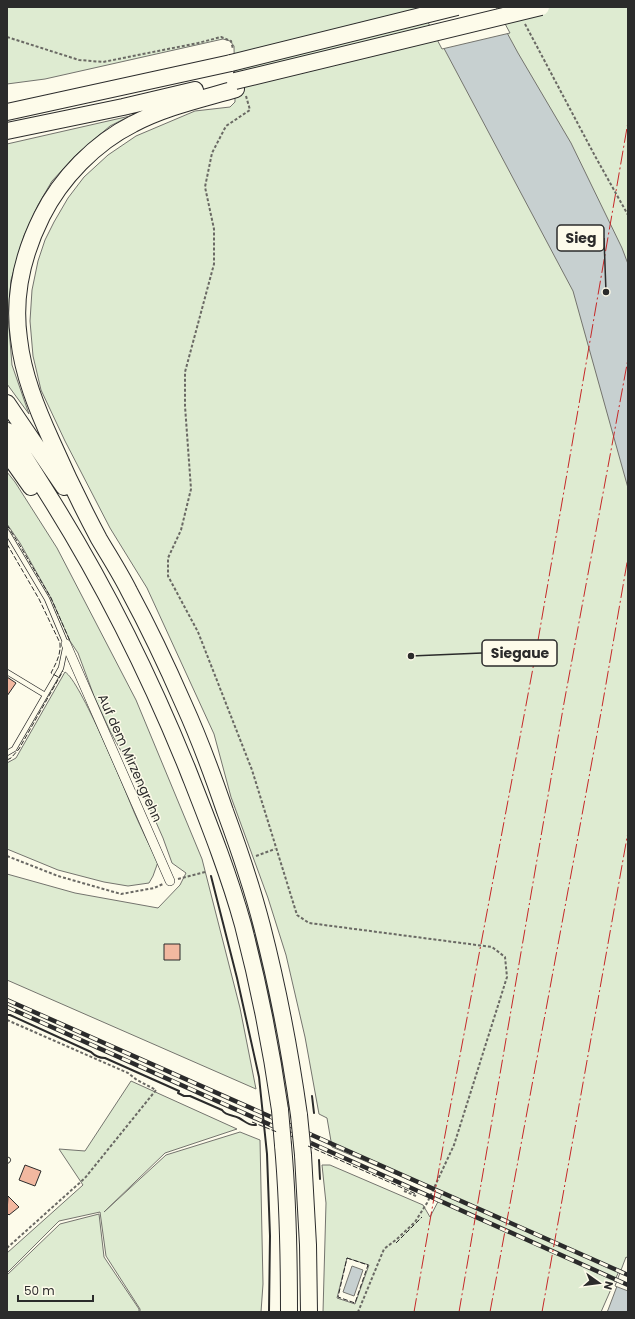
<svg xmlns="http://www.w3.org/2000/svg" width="635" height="1319" font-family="Poppins,sans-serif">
  <rect width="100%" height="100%" fill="#fdfbea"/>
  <path fill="#deebd1" stroke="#74746e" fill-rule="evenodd" d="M7,7H628V1275L619,1271L601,1312H323L326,1203L322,1165H330L423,1205L430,1217L442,1194L332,1147L327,1118L319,1114L305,1037L286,955L268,898L231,797L214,734L147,588L110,528L65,441L41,390L33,356L30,321L32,290L38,261L45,240L54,222L68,198L84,177L108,155L136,136L195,111L230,107L235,102L234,46L230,41L223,39L45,79L7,84ZM347,1258L369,1265L355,1304L337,1298Z
    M130,116L110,126L77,154L52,181L38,205L24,236L11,280L8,316L12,365L29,414L7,384V144Z
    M7,472L15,482L57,548L136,700L202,859L240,1008L256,1089L7,980V874L75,893L158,908L180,885L186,873L172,863L163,838L148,804L132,771L110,731L94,696L78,653L70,641L51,598L20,543L7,524Z
    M65,672C80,680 125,790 134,812C141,828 149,845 158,862L153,876L149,883L128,886L104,882L58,870L7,849V763L16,758Z
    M131,1081L237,1129L165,1153L104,1212L166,1155L240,1132L260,1140L263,1284L261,1312H140V1309L106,1256L100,1212L59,1221L7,1273V1253L83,1185L59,1149L85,1151Z
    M99,1214L104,1257L139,1309V1312H7V1275L60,1224Z"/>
  <path fill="#c7d0d0" stroke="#74746e" d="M422,7H493L518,53L571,143L622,248L628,264V488L573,291Z
    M628,1257V1312H607L608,1310Z
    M352,1266L363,1270L354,1296L343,1292Z"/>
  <path fill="#fdfbea" stroke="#74746e" d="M420,7H496L510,33L442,49Z
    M626,1257L628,1258V1291L615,1286Z"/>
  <path fill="#f2b8a0" stroke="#2b2b2b" d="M7,677L16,683L7,696Z
    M164,944H180V960H164Z
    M25,1165L41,1171L35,1186L19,1180Z
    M8,1196L19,1207L9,1215L7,1213Z"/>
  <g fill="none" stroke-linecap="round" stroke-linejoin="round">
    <defs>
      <path id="service" d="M7,532L47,599L66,644L61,668L14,749L7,753
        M7,672L45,695
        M7,1161L8,1160"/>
      <path id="minor" d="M66,644L170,881"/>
      <path id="motorway" d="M236,89C202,99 165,107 133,124C95,143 61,178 42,216C23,254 13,297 19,339C23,375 37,409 52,442C66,474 82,507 99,539C109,556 120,573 129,591C149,628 167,666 184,705C200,740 213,776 225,811C239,849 252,887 262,926C278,988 290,1051 299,1115
        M7,112L231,63
        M7,131L123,107L195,90
        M7,403L64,487
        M7,431C21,451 34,472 47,493C102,580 148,672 187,768C207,819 228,871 243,925C259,986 271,1047 280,1110
        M7,453L31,487
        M283,1145C288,1201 289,1256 289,1312
        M303,1155L308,1245L309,1312"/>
    </defs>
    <use href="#service" stroke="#2b2b2b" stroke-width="6"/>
    <use href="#minor" stroke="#2b2b2b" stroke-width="10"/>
    <use href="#motorway" stroke="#2b2b2b" stroke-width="18"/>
    <path stroke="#6a6964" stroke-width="2" stroke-dasharray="3 2" stroke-linecap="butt" d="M525,24L595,156L628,215
      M7,37L79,60L103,62L198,43L221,37L231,41L233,49
      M246,96L250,110L226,126L212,153L205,187L214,229V264L185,372V406L191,489L181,530L168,558V576L198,632L252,770L297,915L309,923L492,947L505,957L507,977L454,1145L427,1203L415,1222L397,1239L384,1249L358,1312
      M7,856L58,876L121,894L154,888L163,884
      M256,856L275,849
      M178,879L205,872
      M7,1020L128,1073L137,1080L156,1090L85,1178L7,1248
      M404,1191L416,1196"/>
    <use href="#service" stroke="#fdfbea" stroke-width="4.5"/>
    <use href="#minor" stroke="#fdfbea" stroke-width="9"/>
    <use href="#motorway" stroke="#fdfbea" stroke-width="16"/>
    <defs>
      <path id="rail" d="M7,1000L628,1275
        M7,1007C214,1099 421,1193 628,1285"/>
    </defs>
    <use href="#rail" stroke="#2b2b2b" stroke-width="4.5"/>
    <use href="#rail" stroke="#fdfbea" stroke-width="3" stroke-dasharray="9" stroke-linecap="butt"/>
    <defs>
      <path id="motorway-bridge" d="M231,63L457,7
        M235,81L541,7
        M280,1110L283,1145
        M299,1115L303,1155"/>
    </defs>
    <use href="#motorway-bridge" stroke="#2b2b2b" stroke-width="18" stroke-linecap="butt"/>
    <use href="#motorway-bridge" stroke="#fdfbea" stroke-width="16"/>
    <path stroke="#2b2b2b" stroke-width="1" stroke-dasharray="5 2" stroke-linecap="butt" d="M7,525L19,544L51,598L70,641
      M7,544L39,599L60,643C61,655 56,663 51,673L60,678
      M7,760L11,758L19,749L63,671
      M252,1122L277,1132
      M308,1146L416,1194
      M396,1243L422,1217
      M347,1258L368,1265L355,1303L338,1297Z"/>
    <path stroke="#2b2b2b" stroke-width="2" d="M211,876L237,978L259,1077L267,1154L270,1236L269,1312
      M7,1015H10L91,1052C95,1056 99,1058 105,1058L179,1091L178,1093L184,1096H190L222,1110C226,1116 233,1115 239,1118C245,1121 248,1126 256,1125
      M312,1096L314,1113
      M319,1160L320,1179"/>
    <path stroke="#c62828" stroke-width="1" stroke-dasharray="14 3 2 3" stroke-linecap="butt" d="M414,1312L445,1135L536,652L628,122
      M459,1312L564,703L628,359
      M490,1312L602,707L628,557
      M542,1312L628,832"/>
  </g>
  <g text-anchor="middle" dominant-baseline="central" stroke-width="3" stroke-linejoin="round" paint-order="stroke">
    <g font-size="13" fill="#2b2b2b" stroke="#fdfbea">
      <text transform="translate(130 758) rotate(66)">Auf dem Mirzengrehn</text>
    </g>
  </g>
  <path fill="none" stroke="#2b2b2b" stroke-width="1.5" d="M606 292L604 238M411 656L482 653"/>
  <g fill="#2b2b2b" stroke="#fdfbea" stroke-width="1.5">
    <circle cx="606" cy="292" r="4"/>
    <circle cx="411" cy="656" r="4"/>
  </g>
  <g fill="#fdfbea" stroke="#2b2b2b" stroke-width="1.5">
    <rect x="557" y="225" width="47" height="26" rx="4"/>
    <rect x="482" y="640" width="75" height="26" rx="4"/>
  </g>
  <g font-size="14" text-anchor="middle" font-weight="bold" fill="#2b2b2b">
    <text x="581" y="243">Sieg</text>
    <text x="520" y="658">Siegaue</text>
  </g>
  <rect width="635" height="1319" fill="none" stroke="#2b2b2b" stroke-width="16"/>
  <g transform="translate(599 1283) rotate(104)" stroke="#fdfbea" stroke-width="3" paint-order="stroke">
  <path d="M0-3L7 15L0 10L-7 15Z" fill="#2b2b2b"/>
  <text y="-6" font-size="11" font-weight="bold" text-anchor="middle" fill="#2b2b2b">N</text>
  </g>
  <path d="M18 1295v6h75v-6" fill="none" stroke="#2b2b2b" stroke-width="2"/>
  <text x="24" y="1295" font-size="12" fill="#2b2b2b" stroke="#fdfbea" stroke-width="3" paint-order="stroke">50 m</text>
</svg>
